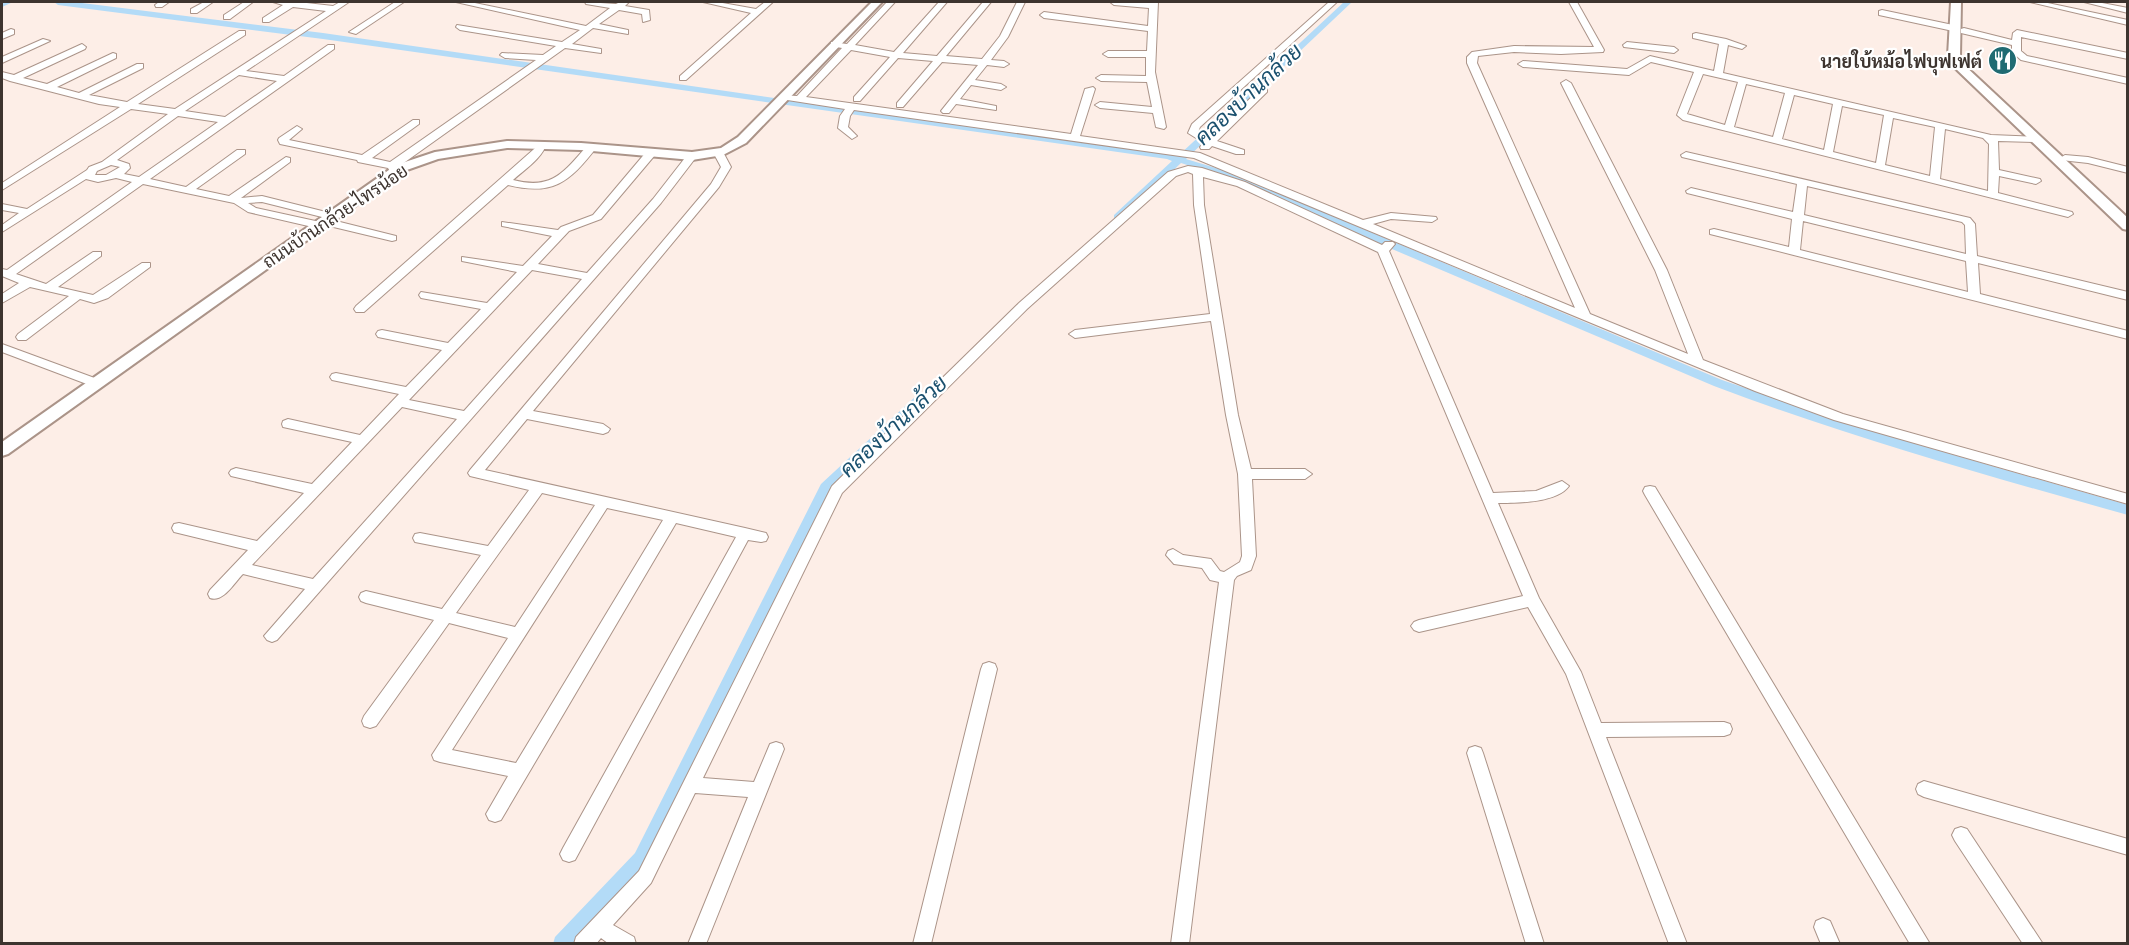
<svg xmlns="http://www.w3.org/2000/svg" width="2129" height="945" font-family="'Archivo Narrow',Sarabun,sans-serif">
  <rect width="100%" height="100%" fill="#fdeee7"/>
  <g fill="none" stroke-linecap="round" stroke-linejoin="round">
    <path fill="#b3dbf7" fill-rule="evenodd" d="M2,2H13L2,7Z
      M54,2H74L323,33L1178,156L1344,2H1352L1186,159L1226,171L1722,380L1875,432L2128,505V515C1988,476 1849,437 1714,386L1218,175L1181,163L1122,219H1114V215L1172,161L1167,159L323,39L58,5Z
      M919,397L925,401L924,404L831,491L647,865L575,944H553L555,937L635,853L821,484L914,398Z"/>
    <defs>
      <path id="minor" d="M159,2H169L162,7H156L155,5Z
        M204,2H213L197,13H191V9Z
        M244,2H253L230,19H224V15Z
        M273,2H298L333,6L340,2H349L246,71L284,76L328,45H334V49L150,179L186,187L237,150H245V154L196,189L229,196L286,157L290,158V162L241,198L262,196L334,214V218L330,219L262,202L248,203L256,208L320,222V219L324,218L396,236V240L392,241L321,224V227L317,228L248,212L234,203L143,184L16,274L46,284L93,252H101V256L58,287L93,295L142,263H150V267L108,298L94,303L80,299L26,340H18L16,337L18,334L69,296L30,287L2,303V294L19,283L2,276V269L7,270L132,182L116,178L98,182L86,179L2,232V225L19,213L2,210V204L27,209L87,170L89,167L102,162L168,114L131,109L2,190V183L120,107L99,104L10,81L2,78V72L14,75L82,44L86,47L85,49L23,78L47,84L113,53L116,54V58L57,87L79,93L137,64H143V68L89,95L127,102L239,31H245V35L138,104L175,109L326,11L293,7L269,22H263V18L283,5ZM239,75L277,81L225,117L185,111ZM178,116L218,122L139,177L124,174L130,168L129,164L117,160ZM111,165L120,167L106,175H95L97,171Z
        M395,2H404L356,34L349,32Z
        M456,2H470L586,26L610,8L586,4L585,2L616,4L620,2H629L625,6L649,10L650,20L643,22L642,14L619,10L599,24L628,30V34L593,28L572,44L601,49V53L565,48L398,167L400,171L399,173H391L388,168L358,162L357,160L280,144L278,140L279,138L297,126L302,129L289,140L362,155L413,120H419V124L372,158L390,162L536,60L505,58L500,55L502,53L543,55L556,46L460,30L456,27L457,25L562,42L580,30Z
        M703,2H717L756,9L765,2H773L686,80H680V76L751,13Z
        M887,2H895L855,45L894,52L939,2H947L903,53L937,56L983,2H991L946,56L982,59L1000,36L1017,2H1025L1008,37L991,60L1004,61L1009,64L1004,67L987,65L975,80L1001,84L1006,87L1001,90L971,85L960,99L996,106V110L956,104L949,113H943L941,111L978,65L942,62L903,107H897V103L933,61L898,58L860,101H854V97L890,57L851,50L806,97L1071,134L1085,89L1093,87L1095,89L1080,136L1200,153L1363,220L1391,213L1436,217L1437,219L1432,222L1391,219L1373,224L1575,308L1467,63V57L1472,52L1514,46L1594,47L1569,2H1577L1604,50L1603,52L1561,54L1514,52L1478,56L1477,63L1590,314L1688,354L1655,270L1561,83L1566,80L1571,83L1667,270L1703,360L1843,414L2128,494V504L1834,420L1755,391L1194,158L854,110L850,116L848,127L857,136L852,139L838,128L840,116L845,109L781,99V95L797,96L842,48L831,46V42L847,44Z
        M1110,2H1158L1155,72L1166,127L1164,129L1156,127L1153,113L1100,108L1095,105L1100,102L1152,107L1147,82L1101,81L1096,78L1101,75L1146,76V57H1108L1103,54L1108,51H1147L1148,31L1044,18L1040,15L1044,12L1148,26L1149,8L1114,5Z
        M1329,2H1337L1200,127L1198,132L1209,138L1261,88H1267V92L1217,141L1244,150V154H1236L1212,146L1209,149H1201L1200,147L1204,143L1188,133L1192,124Z
        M2030,2H2043L2128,20V25Z
        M2084,2H2097L2128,8V13Z
        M1882,10L1953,25L1957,28L1953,31L1879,15V11Z
        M1964,28L2012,40L2013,33L2017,30L2128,53V59L2021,37V51L2027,56L2128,78V84L2021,60L2012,52V45L1961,33V29Z
        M11,29L14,30V34L2,39V33Z
        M1696,33L1726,39L1746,46L1742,49L1728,45L1723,73L1991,135L2038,137L2039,139L2034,142L1998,141L1999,170L2040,179L2041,181L2036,184L1999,176L1998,193L2072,212L2073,214L2068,217L1683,120L1677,115L1694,72L1651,62L1629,75L1523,67L1518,64L1523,61L1627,69L1650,56L1714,71L1719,44L1693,38V34ZM1703,74L1738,82L1725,125L1687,114ZM1746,84L1785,93L1773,137L1734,127ZM1794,95L1833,104L1824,150L1782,139ZM1842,106L1884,115L1876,163L1833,152ZM1893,118L1935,127L1930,176L1885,165ZM1945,129L1983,138L1989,144L1988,191L1940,179Z
        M43,39L50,41L2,63V57Z
        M1627,42L1674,47L1678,50L1674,53L1624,47L1623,45Z
        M542,142L546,143C545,156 523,171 513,180C552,190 563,173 587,146L591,145L596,148C569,183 552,196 508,185L364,312H356L354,309L356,306Z
        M651,150L655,151V155L601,219L569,231L538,264L587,273L653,199L688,154L692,153L697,156L661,203L277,640L272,642L267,640L264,636L305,589L243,574C234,583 223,603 210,598L208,594L210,590L248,550L174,532L172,528L174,524L179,523L257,541L304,493L231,476L229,473L231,470L236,468L312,484L352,442L283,427L282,424L283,421L288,419L360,435L399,394L332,380L330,377L332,374L336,373L406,387L442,350L378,337L376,334L378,331L382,330L448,343L481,309L421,298L419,295L421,292L487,303L517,272L462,261V257L523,266L552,236L502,226V222L558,230L561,227L593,215L647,151ZM532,270L582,279L464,411L409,400ZM402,407L457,419L313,579L252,565Z
        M719,151L723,152L731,167L719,187L533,411L603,424L610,429L608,432L603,434L527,419L485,470L745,528L766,533L768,537L766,541L761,542L748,540L575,860L569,862L563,860L560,854L563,848L736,537L676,523L501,820L495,822L489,820L486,814L508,776L440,762L434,760L432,755L508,638L449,623L376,726L370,728L364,726L362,721L364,716L434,620L366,603L361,601L359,597L361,593L366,591L442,609L481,555L415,542L413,538L415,534L420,533L488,546L529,490L470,476L468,473L470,470L711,184L721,167L714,154ZM542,493L595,505L515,627L456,613ZM607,508L663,520L516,763L452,750Z
        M1686,152L1970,218L1975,224L1977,256L2128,292V300L1978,263L1980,294L2128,331V339L1710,234V230L1714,229L1789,247L1792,219L1687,193L1686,191L1691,188L1793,212L1797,184L1682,157L1681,155ZM1807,186L1962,222L1965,225L1966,254L1804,215ZM1803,221L1966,261L1968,292L1800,250Z
        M2065,155L2088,157L2128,167V173L2088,163L2061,160L2060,158Z
        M1188,166L1202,168L1245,182L1382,245L1385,242H1393L1395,244L1389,251L1493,493L1536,491L1562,481L1569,486C1557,503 1517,503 1498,503L1539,598L1581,672L1601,723L1724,722L1730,724L1732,729L1730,734L1724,736L1606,737L1687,944H1669L1566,674L1528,607L1419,632L1414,630L1411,626L1414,622L1419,620L1523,596L1378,252L1237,186L1203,177L1204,205L1238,415L1251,469H1305L1312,474L1305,479H1252L1256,556L1251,570L1237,576L1234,580L1189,944H1171L1219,582L1210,580L1202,568L1174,564L1166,555L1168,551L1173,549L1183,555L1211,559L1220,571L1224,572L1240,562L1242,556L1238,474L1226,415L1211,321L1075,338L1069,334L1075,330L1210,314L1194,205L1193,174L1188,172L1176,176L1027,309L842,493L703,778L754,782L770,744L776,742L782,744L784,749L706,944H688L748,797L695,793L651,883L613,925L634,937L636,944H609L601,938L596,944H574L576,937L639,871L832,486L1019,303L1168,172Z
        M2,344L100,380L102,383L100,386H92L2,352Z
        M1650,486L1655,487L1930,944H1910L1645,495L1643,491L1645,487Z
        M989,662L995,664L997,669L931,944H913L981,669L983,664Z
        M1475,746L1481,748L1483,753L1544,944H1526L1467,753L1469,748Z
        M1924,781L2128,839V855L1924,797L1918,794L1916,789L1918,784Z
        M1961,827L1967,829L2043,944H2023L1955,841L1952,835L1955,829Z
        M1823,918L1830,921L1840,944H1821L1814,927L1816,921Z"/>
      <path id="tertiary" d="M872,2H882L746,143L723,155L692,160L581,150L507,148L438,159L404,171L8,454L2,456V442L396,165L435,152L507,141L581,143L692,152L721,148L738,137Z
        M1951,2H1961L1960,56L1963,64L2128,218V230L2123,229L1954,67L1948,56Z"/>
    </defs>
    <use href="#minor" stroke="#ab9489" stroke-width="2"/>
    <use href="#tertiary" stroke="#ab9489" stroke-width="4"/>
    <use href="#minor" fill="#fff" fill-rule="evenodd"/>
    <use href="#tertiary" fill="#fff" fill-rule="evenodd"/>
  </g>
  <defs>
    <symbol id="restaurant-disc" viewBox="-11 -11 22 22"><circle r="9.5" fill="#206b72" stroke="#fff"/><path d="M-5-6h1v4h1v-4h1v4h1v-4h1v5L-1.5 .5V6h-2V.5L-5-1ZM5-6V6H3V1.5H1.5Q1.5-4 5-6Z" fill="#fff"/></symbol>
  </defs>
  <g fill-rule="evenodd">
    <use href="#restaurant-disc" x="1986" y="44" width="33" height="33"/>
  </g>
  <g text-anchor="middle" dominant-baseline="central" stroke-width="4.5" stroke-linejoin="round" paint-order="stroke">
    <g font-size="18" font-weight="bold" fill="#3d342f" stroke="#fff" text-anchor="end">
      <text x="1982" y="61">นายใบ้หม้อไฟบุฟเฟต์</text>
    </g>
    <g font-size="18" fill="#3d342f" stroke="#fff">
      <text transform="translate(335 216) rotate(-34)">ถนนบ้านกล้วย-ไทรน้อย</text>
    </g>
    <g font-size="22" font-style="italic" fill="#1a506e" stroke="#fff">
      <text transform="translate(1248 94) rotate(-43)">คลองบ้านกล้วย</text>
      <text transform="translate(893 426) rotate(-43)">คลองบ้านกล้วย</text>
    </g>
  </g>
  <rect width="2129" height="945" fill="none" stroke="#3d342f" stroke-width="6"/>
</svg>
